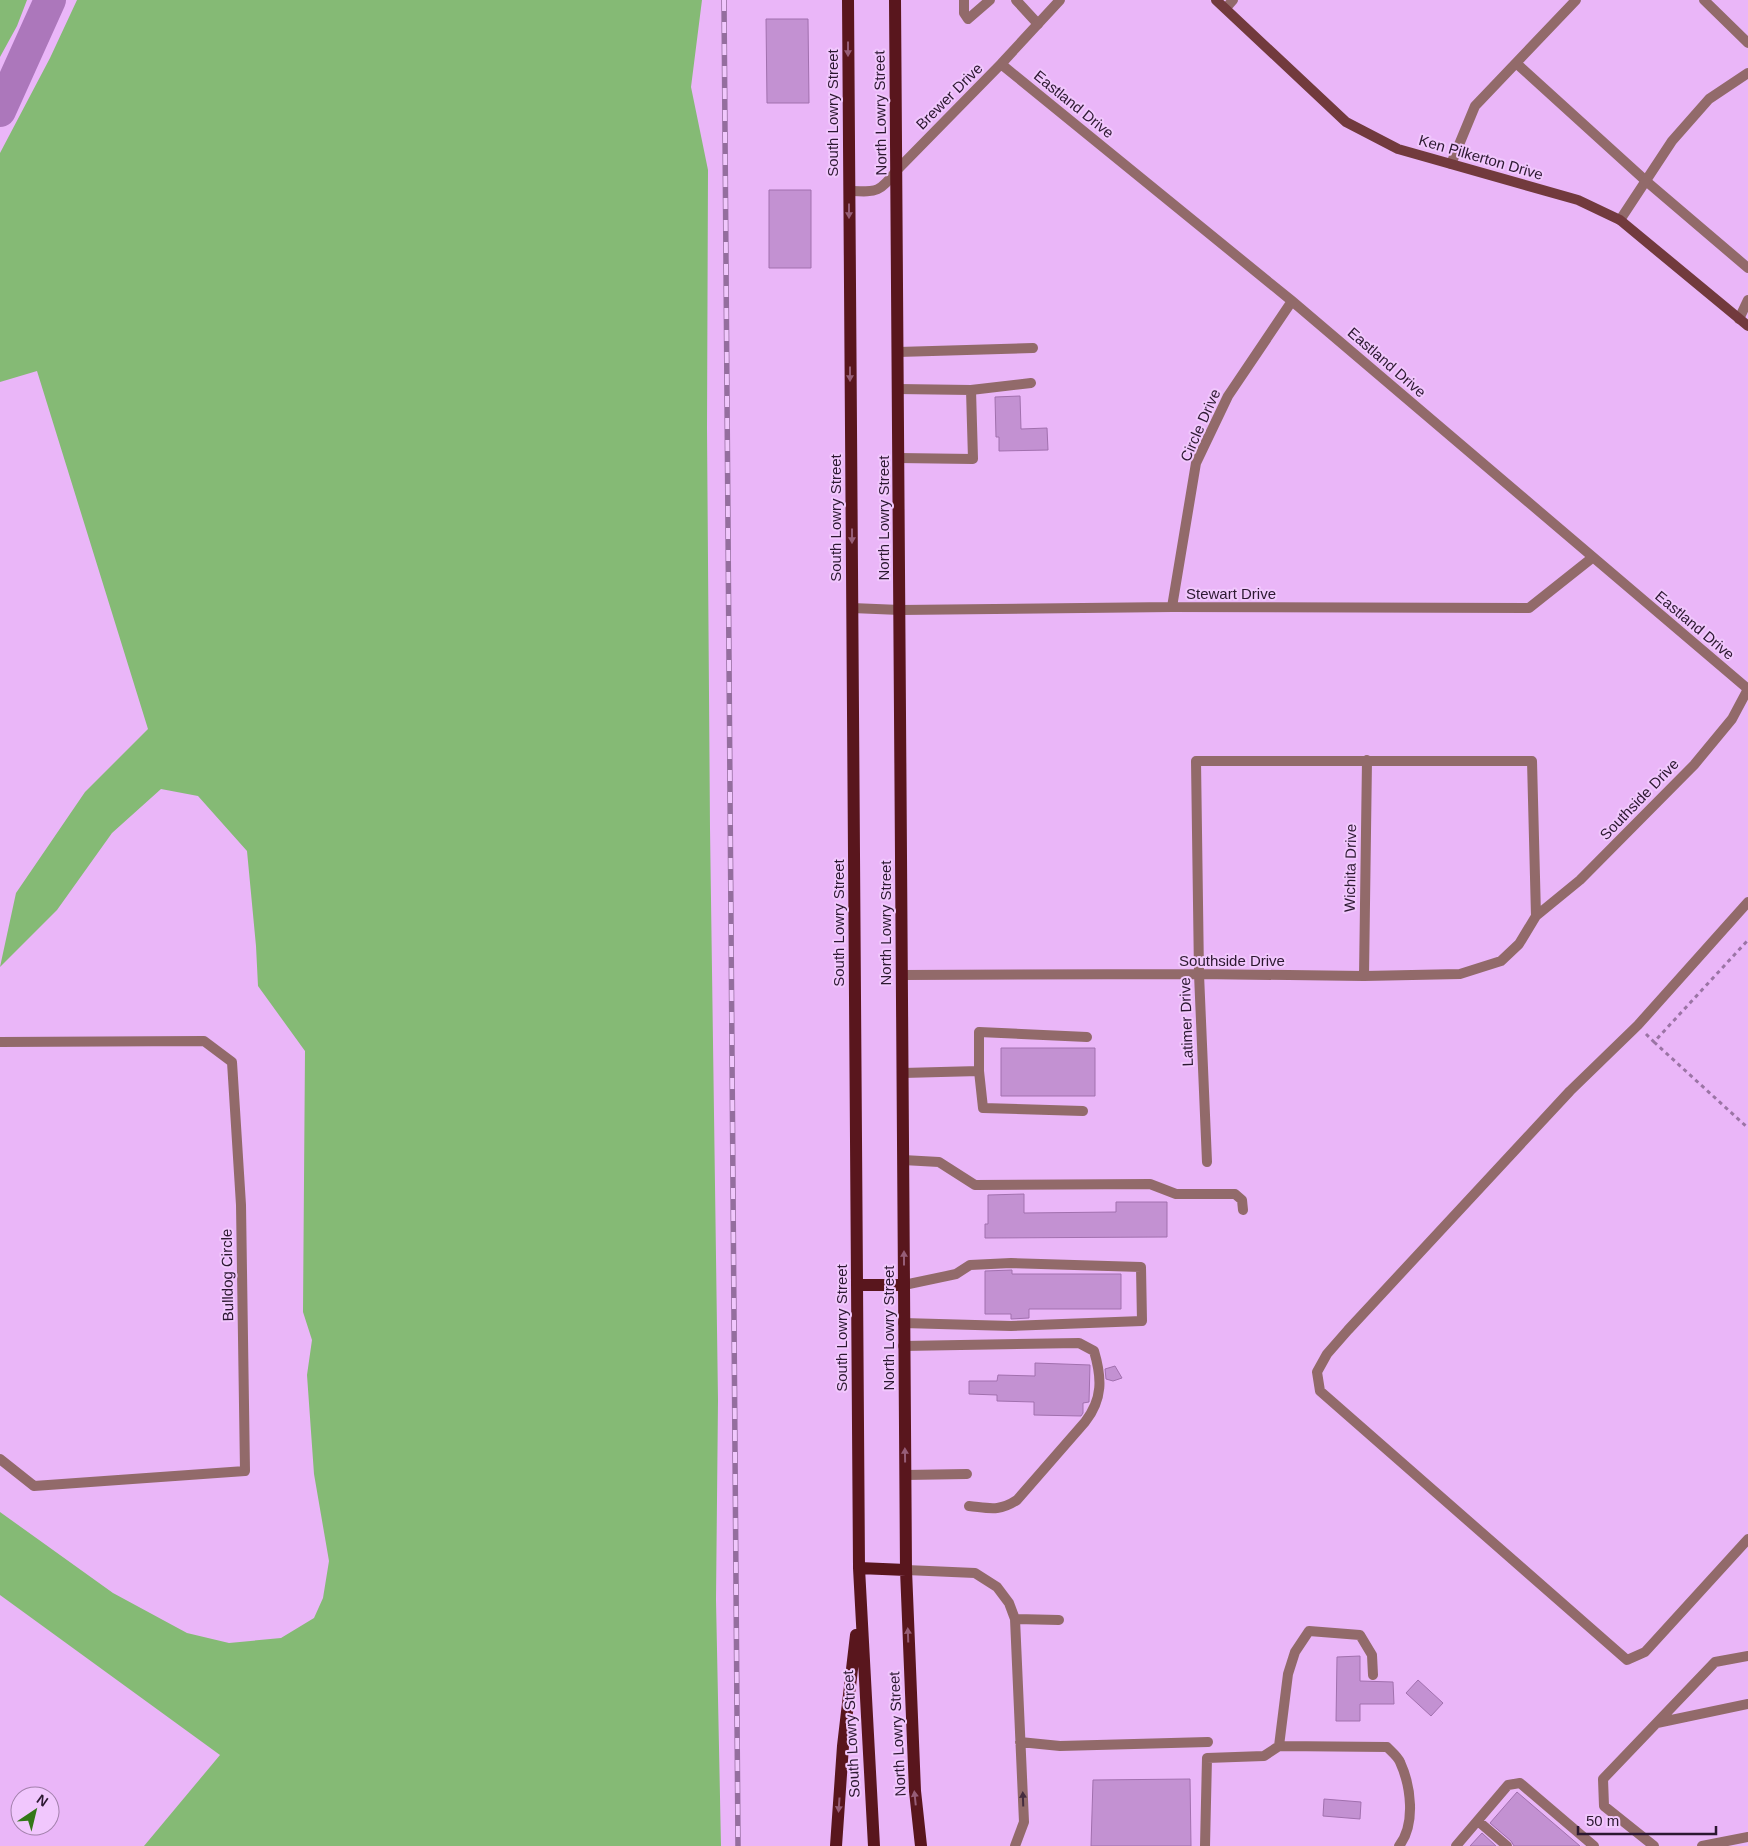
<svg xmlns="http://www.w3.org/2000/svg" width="1748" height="1846" font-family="Helvetica,sans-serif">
  <rect width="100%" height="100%" fill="#eab6f8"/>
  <path fill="#85ba75" d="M0,0H27L17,26L0,57Z
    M77,0H702L691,87L708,170L707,428L710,828L718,1400L716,1600L721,1846H144L220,1755L0,1595V1512L113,1593L187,1633L229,1643L281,1638L314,1618L323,1598L329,1561L314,1474L307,1375L312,1340L303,1312L305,1051L258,986L256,946L247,851L198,796L161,789L112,833L57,910L0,967L16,893L85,792L148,729L37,371L0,382V153L50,58Z"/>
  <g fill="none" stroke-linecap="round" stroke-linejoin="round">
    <path stroke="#ac77bb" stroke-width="32" d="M0,111L50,0"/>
  </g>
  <path fill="#c391d2" stroke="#a170ae" d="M766,19H808L809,103H767Z
    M769,190H811V268H769Z
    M1020,396L1021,429L1047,428L1048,450L999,451V437H996L995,397Z
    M1001,1048H1095V1096H1001Z
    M1024,1194V1213L1116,1212V1202H1167V1237L985,1238V1224H988V1195Z
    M1012,1270V1274H1121V1309H1029V1318L1011,1319V1314H985V1271Z
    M1035,1363L1090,1365L1089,1402L1083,1403V1413L1081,1416L1034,1415V1402L997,1401V1395L969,1394V1381H997L998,1375L1035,1376Z
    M1115,1366L1122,1378L1113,1381L1106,1379L1105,1369Z
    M1360,1656V1681L1393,1682L1394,1704H1360V1721H1336L1337,1657Z
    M1418,1680L1443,1703L1431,1716L1406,1693Z
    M1190,1779L1191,1846H1091L1093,1780Z
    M1517,1792L1580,1846H1514L1511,1841L1490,1823Z
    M1324,1799L1361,1802L1360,1819L1323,1816Z
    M1482,1833L1496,1846H1470Z"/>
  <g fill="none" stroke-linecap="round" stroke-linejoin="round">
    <path stroke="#9b74a5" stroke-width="3" stroke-dasharray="4 4" stroke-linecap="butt" d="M1646,1034L1654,1042L1748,940
      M1654,1042L1748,1128"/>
    <path stroke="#926a6a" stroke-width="10" d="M964,0V13L968,19L990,0
      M1016,0L1038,24
      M1704,0L1748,43
      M1226,8L1233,0
      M1516,63L1646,181L1748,268
      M1451,164L1475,106L1576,0
      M1739,319L1748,300
      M898,352L1033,348
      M898,389L971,390L1031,383
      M899,458L973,459L971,390
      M1748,902L1638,1025L1570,1091L1348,1330L1327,1354L1317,1372L1320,1391L1627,1660L1645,1652L1748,1539
      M1536,916L1580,880L1694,765L1732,719L1748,689
      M902,975L1199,974L1364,976L1460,974L1501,961L1519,944L1536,916L1532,761H1196L1199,974L1207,1162
      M1364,976L1367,760
      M979,1071L983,1108L1083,1111
      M903,1073L979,1071V1032L1087,1037
      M903,1160L939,1162L975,1185L1150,1184L1176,1194H1235L1242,1200L1243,1210
      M903,1323L1011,1326L1142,1321L1141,1267L1011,1263L970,1265L956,1274L904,1285
      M903,1346L1079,1343L1094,1351C1102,1378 1103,1399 1085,1422L1017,1500C999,1512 989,1508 969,1506
      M905,1475L967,1474
      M906,1570L975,1573L997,1587L1009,1603L1015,1619L1024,1822L1015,1846
      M1015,1619L1059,1620
      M1657,1723L1748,1704
      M1020,1742L1060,1746L1208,1742
      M1279,1746L1288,1674L1295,1652L1309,1631L1360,1635L1372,1655L1373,1675
      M1478,1821L1507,1846
      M1205,1846L1207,1758L1264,1756L1279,1746L1387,1747C1392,1752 1398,1757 1400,1762C1411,1786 1416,1824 1399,1846
      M1456,1846L1508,1785L1520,1783L1594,1846
      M1654,1846L1604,1806L1603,1779L1715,1662L1748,1656
      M1702,1846L1748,1837"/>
    <path stroke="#926a6a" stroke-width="10" d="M1001,64L1292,301L1748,689
      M849,191C877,192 879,193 897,170L1001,64L1060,0
      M1620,220L1672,141L1709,99L1748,73
      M1172,607L1196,463L1228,396L1292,301
      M852,608L900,610L1172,607L1529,608L1592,558
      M0,1042L204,1041L232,1062L241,1205L245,1471L34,1486L0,1459"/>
    <path stroke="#723a3d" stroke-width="10" d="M1216,0L1346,122L1398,149L1578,200L1620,220L1748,326"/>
    <path stroke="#59161d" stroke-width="12" d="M848,0L859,1568L874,1846
      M895,0L906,1570L915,1791L921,1846
      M857,1285H904
      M859,1568L906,1570
      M836,1846L843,1746L856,1635"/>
    <defs>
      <path id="rail" d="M724,0L738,1846"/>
    </defs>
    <use href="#rail" stroke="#946e9e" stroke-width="5.5"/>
    <use href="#rail" stroke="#f1c7fd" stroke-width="4" stroke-dasharray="11" stroke-linecap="butt"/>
  </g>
  <defs><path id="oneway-solid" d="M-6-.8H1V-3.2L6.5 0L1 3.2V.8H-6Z" transform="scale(1.25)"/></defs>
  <g fill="#965d77">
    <use href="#oneway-solid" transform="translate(848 49) rotate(90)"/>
    <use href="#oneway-solid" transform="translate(849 211) rotate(90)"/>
    <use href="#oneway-solid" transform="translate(850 374) rotate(90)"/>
    <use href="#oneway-solid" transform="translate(852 536) rotate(90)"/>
    <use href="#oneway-solid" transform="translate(904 1258) rotate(-90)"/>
    <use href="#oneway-solid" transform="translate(905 1455) rotate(-91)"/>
    <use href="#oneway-solid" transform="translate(908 1635) rotate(-92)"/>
    <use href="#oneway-solid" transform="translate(915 1798) rotate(-96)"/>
    <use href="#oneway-solid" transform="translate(839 1805) rotate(94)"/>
  </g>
  <use fill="#462c3f" href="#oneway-solid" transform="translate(1023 1799) rotate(-92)"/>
  <g text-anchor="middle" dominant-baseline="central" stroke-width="4" stroke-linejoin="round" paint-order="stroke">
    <g font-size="15" fill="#2c1831" stroke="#f1c7fd">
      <text transform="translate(949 96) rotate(-45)">Brewer Drive</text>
      <text transform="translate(1074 104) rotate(39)">Eastland Drive</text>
      <text transform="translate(832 113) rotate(-90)">South Lowry Street</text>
      <text transform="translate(880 113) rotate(-91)">North Lowry Street</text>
      <text transform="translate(1481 157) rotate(16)">Ken Pilkerton Drive</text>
      <text transform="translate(1387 362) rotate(41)">Eastland Drive</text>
      <text transform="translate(1200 425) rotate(-66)">Circle Drive</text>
      <text transform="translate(835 518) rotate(-90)">South Lowry Street</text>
      <text transform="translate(883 518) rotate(-90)">North Lowry Street</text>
      <text x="1231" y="593">Stewart Drive</text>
      <text transform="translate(1695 625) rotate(40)">Eastland Drive</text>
      <text transform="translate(1639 799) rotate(-46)">Southside Drive</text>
      <text transform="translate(1350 868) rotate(-89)">Wichita Drive</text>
      <text transform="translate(838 923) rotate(-90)">South Lowry Street</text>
      <text transform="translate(885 923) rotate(-90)">North Lowry Street</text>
      <text x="1232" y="960">Southside Drive</text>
      <text transform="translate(1186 1022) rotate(-92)">Latimer Drive</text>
      <text transform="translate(227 1275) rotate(-91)">Bulldog Circle</text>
      <text transform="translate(841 1328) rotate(-90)">South Lowry Street</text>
      <text transform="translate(888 1328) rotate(-90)">North Lowry Street</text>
      <text transform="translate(851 1734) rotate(-93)">South Lowry Street</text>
      <text transform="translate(897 1734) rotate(-93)">North Lowry Street</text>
    </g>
  </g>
  <g transform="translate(35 1811) rotate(35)"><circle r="24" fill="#f1c7fd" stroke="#a281ab"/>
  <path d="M0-4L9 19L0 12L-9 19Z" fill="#337718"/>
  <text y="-8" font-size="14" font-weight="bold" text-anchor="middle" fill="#2c1831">N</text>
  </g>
  <path d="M1578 1826v8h138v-8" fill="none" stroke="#2c1831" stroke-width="2.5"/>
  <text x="1586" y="1826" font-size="15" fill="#2c1831" stroke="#f1c7fd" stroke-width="4" paint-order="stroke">50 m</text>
</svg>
